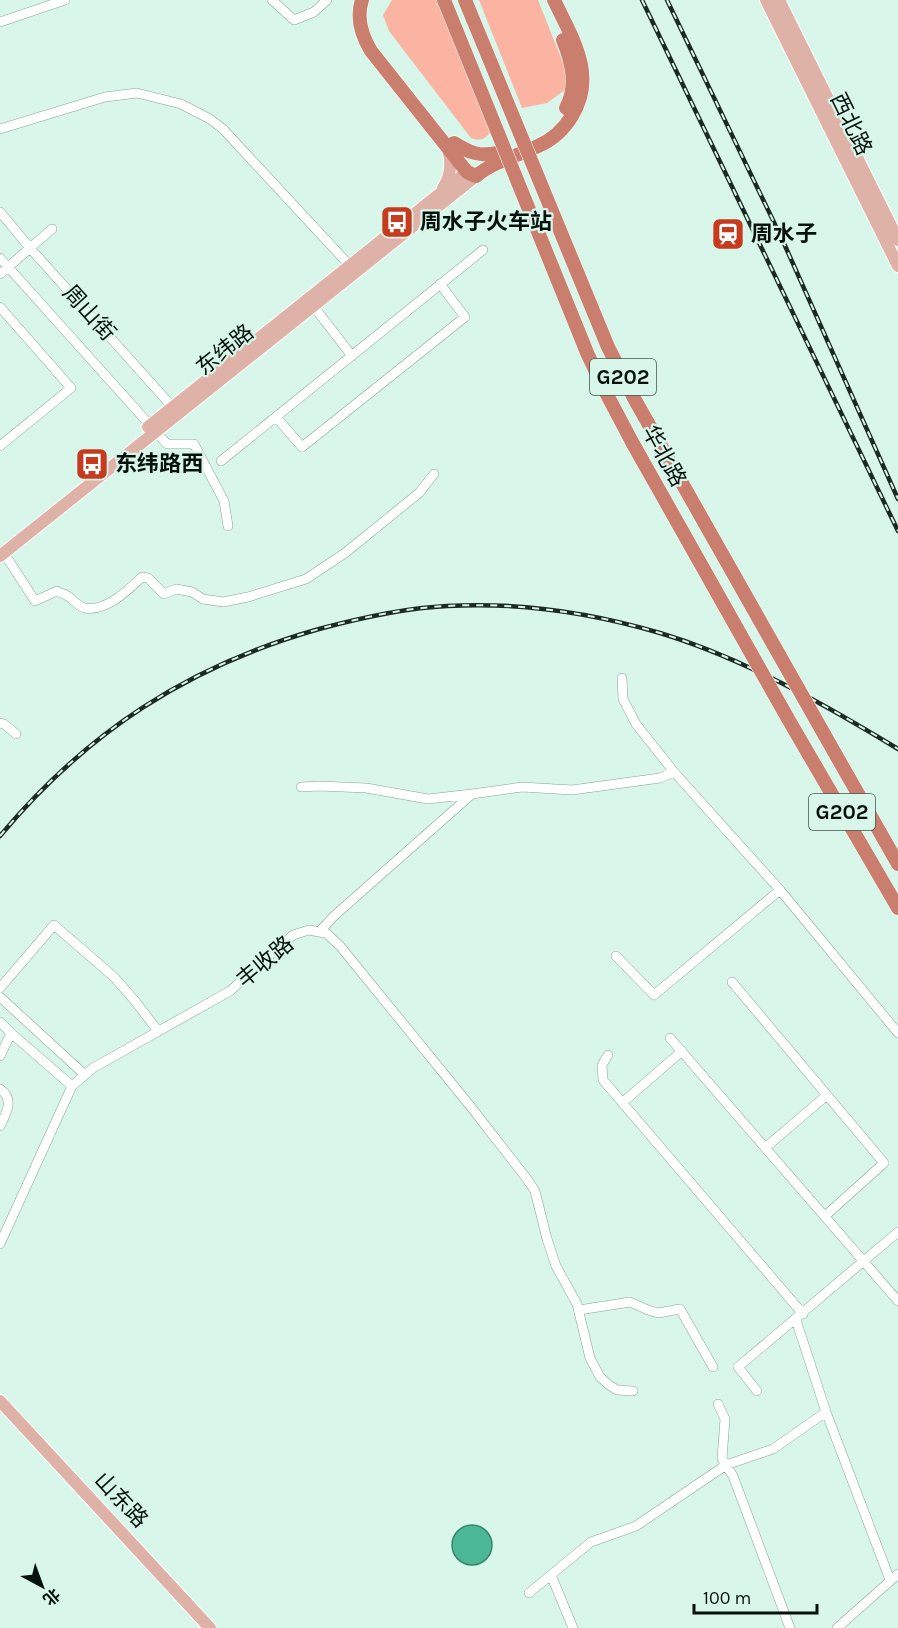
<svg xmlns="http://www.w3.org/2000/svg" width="898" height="1628" font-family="Karla,'Noto Sans SC',sans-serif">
  <rect width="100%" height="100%" fill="#d8f6ea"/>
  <path fill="#fbb3a2" d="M392,0H436L489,126L490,132C485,140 480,141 471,138L389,31L383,15Z
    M479,0H538L567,73V83L565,90L547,103L522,108Z"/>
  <path fill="#4cb895" stroke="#37866c" stroke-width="1.5" d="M452 1545a20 20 0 1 1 40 0a20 20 0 1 1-40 0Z"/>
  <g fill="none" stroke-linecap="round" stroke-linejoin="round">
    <defs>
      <path id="minor" d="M272,0L294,20L314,12L327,0
        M0,22L65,0
        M0,129L105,97L137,93L181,104L210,119L223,129L352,268
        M0,212L30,248L177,412
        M0,258L167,444H194L224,501L228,526
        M0,274L52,229
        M311,303L352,356
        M0,307L71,388L0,446
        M276,417L302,447L465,317L440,284
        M221,461L483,250
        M4,553L35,601L57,591C57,592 65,594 66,595C72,598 78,607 85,608C106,612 128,590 142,577L148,578L164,594L176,589L192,592L203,599L223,602L248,597L306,579L345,553L419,493L434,474
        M622,678L623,699L636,724L674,772L780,890L898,1033
        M0,723L4,724L16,734
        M301,787L319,786L366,788L428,799L472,794
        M319,932L326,933L340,946L471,1107L527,1179L535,1191L547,1239L556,1266L577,1304L590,1358L600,1377L609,1385L617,1390L633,1391
        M616,956L654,995L780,890
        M732,982L884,1163L825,1216
        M0,988L54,925L114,977L135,1001L158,1031
        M0,997L85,1075
        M0,1022L11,1033L72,1086
        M670,1038L898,1301
        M608,1055L602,1065L603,1080L803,1314
        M0,1056L11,1033
        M0,1089C15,1099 6,1114 0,1126
        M622,1103L682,1051
        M765,1148L827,1095
        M0,1244L72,1086L93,1068L230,991L293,935L309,930L319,932L334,916L472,794L522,787L572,790L660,778L674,772
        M579,1310L630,1302L648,1310L658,1313L680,1309L713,1367
        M796,1320L826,1412L890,1580
        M757,1391L738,1367L898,1232
        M718,1404L725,1419L722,1459L733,1476L790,1628
        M551,1575L573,1628
        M529,1593L591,1542L636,1526L726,1465L773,1449L826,1412
        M837,1628L898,1574"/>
      <path id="major" d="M766,0L898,266
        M779,0L898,240
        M443,188C451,176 452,163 448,149
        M148,427L467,172
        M0,556L476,176
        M0,1401L210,1628"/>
      <path id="highway" d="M362,0C356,18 362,36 371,51L467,172L476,176
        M563,40C572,62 578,86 566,108
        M454,143C468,152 480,157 496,153
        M476,176C494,161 518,156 538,146C552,140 564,129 572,116C597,75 572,38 554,0
        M787,717L898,908
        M824,734L898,864"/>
    </defs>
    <use href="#minor" stroke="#87a398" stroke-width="10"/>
    <use href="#major" stroke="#fff" stroke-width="14"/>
    <use href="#highway" stroke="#fff" stroke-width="15"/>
    <use href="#minor" stroke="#fff" stroke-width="9"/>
    <use href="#major" stroke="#dfb2a8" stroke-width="12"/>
    <use href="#highway" stroke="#ca7f6e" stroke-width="14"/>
    <defs>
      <path id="rail" d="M642,0L898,531
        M667,0L782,239L898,499
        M0,836C87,732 188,666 319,629C360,618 404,608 447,606C518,602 592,613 660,633C743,658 824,704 898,749"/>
    </defs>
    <use href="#rail" stroke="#1d2924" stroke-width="4.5"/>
    <use href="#rail" stroke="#d8f6ea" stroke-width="2" stroke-dasharray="7" stroke-linecap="butt"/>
    <defs>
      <path id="highway-bridge" d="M444,0L588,355L603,387L632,442L787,717
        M465,0L608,347L635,400L824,734"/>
    </defs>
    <use href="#highway-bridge" stroke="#fff" stroke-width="15" stroke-linecap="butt"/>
    <use href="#highway-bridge" stroke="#ca7f6e" stroke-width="14"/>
  </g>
  <defs>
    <symbol id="bus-square" viewBox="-11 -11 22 22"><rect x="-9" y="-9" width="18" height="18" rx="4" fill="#c63b1d" stroke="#d8f6ea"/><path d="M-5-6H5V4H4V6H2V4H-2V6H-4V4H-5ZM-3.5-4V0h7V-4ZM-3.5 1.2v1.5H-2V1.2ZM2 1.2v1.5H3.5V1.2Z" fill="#fff"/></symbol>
    <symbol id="station-square" viewBox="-11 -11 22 22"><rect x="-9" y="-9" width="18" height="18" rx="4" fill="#c63b1d" stroke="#d8f6ea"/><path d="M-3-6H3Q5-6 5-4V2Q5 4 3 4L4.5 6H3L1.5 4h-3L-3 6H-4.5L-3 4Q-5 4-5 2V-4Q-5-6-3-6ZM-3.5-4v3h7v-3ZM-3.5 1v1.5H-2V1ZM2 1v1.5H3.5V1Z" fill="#fff"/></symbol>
  </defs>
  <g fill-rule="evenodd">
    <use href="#bus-square" x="378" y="203" width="38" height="38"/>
    <use href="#station-square" x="709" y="215" width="38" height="38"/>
    <use href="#bus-square" x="73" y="445" width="38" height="38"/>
  </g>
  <g text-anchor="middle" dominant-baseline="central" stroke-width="4.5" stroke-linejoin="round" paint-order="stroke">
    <g fill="#d8f6ea" stroke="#45554f" stroke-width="1.5">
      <rect x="590" y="359" width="66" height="36" rx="4.5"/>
      <rect x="809" y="794" width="66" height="36" rx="4.5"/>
    </g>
    <g font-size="21" font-weight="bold" fill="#06100c">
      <text x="623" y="377">G202</text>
      <text x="842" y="812">G202</text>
    </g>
    <g font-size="22" fill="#06100c" stroke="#d8f6ea">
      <text transform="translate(851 124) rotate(64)">西北路</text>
      <text transform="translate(89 313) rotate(48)">周山街</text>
      <text transform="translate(225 350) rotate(-39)">东纬路</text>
      <text transform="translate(664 456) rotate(61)">华北路</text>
      <text transform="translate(265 962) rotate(-40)">丰收路</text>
      <text transform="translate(121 1500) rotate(47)">山东路</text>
    </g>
    <g font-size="22" font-weight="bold" fill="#06100c" stroke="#d8f6ea" text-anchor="start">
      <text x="420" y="222">周水子火车站</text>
      <text x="751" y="234">周水子</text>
      <text x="115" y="464">东纬路西</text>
    </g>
  </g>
  <g transform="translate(42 1586) rotate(139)" stroke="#d8f6ea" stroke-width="4.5" paint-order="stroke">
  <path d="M0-4.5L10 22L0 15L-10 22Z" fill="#06100c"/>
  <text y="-9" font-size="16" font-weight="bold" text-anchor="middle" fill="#06100c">北</text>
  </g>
  <path d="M694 1604v9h123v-9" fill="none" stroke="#06100c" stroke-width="3"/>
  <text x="703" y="1604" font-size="18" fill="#06100c" stroke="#d8f6ea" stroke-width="4.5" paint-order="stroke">100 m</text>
</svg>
